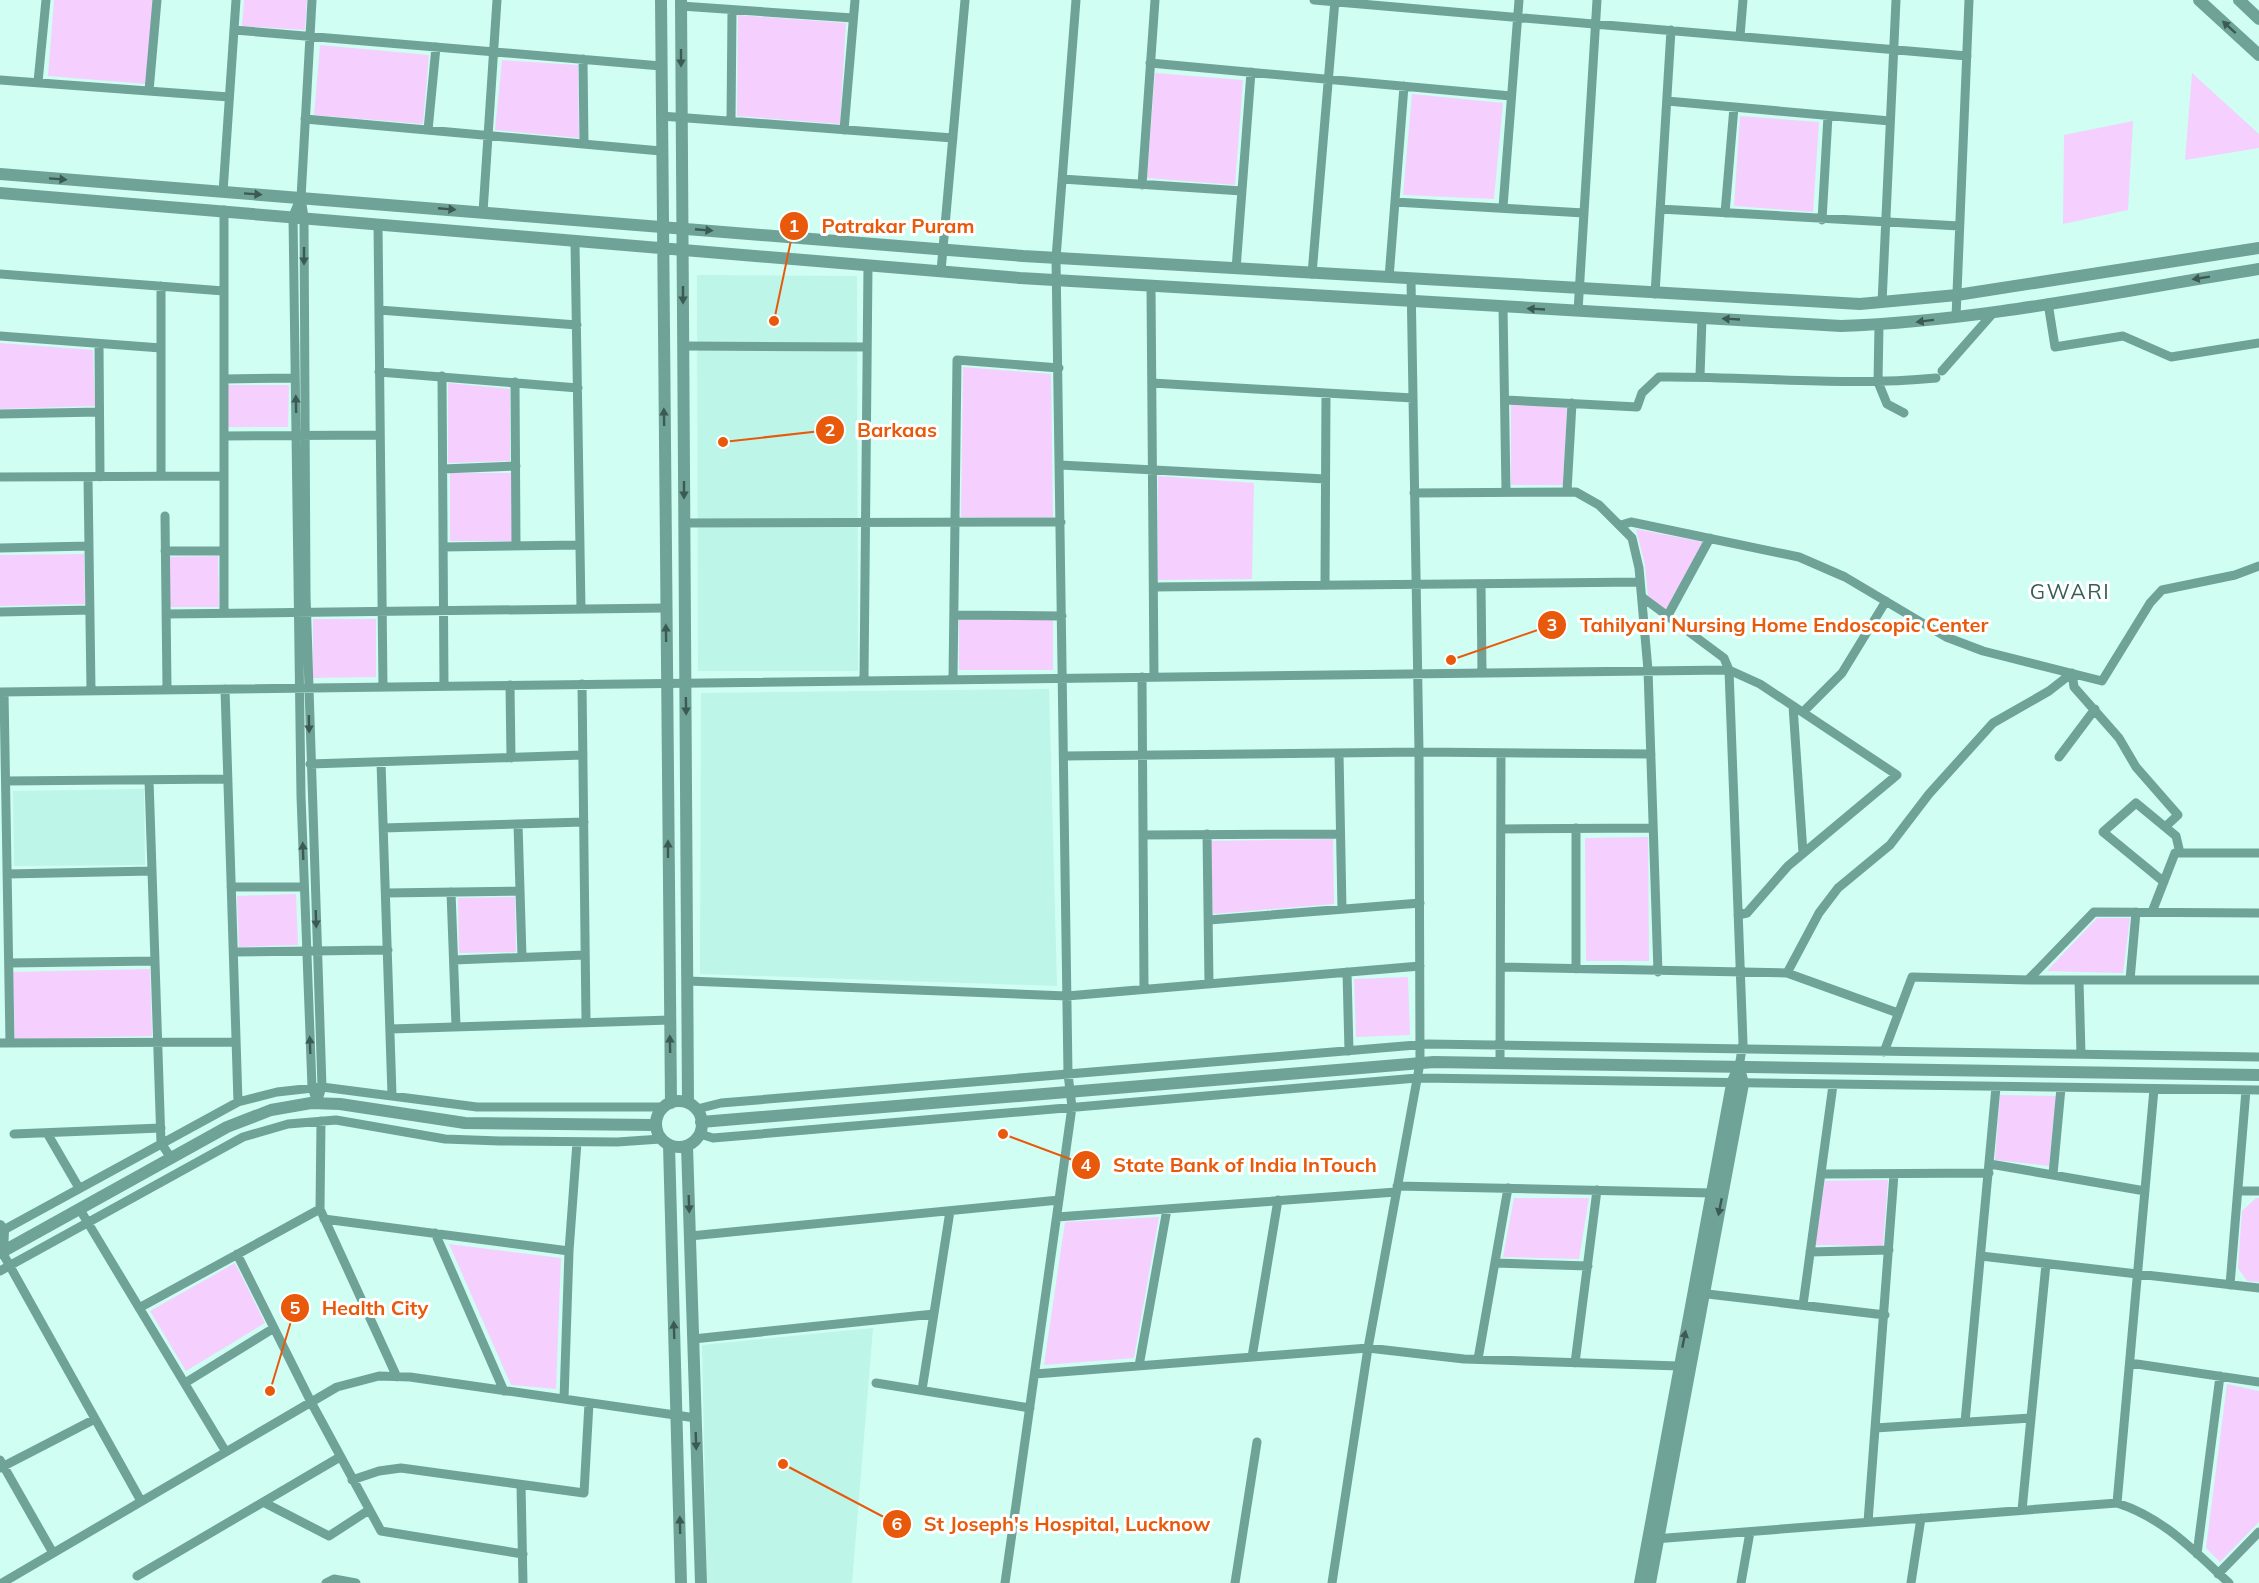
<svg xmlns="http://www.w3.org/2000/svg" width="2259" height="1583" font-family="Mulish,sans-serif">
  <rect width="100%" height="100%" fill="#d0fef3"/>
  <path fill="#bdf5e8" d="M697,275L857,276L858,671H698Z
    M1049,689L1057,986L700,974L701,693Z
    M144,789L145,865L14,866L13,791Z
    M873,1328L852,1583H707L702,1345Z"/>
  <path fill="#f5d0fe" d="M54,0H153L146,84L48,76Z
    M244,0H307L305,30L242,26Z
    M738,15L846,23L840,124L737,116Z
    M320,45L429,55L423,124L314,115Z
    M502,60L578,65L579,138L495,130Z
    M1155,73L1243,80L1235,185L1147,178Z
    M2192,73L2259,134V148L2185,160Z
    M1412,94L1503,103L1494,199L1403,195Z
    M1740,116L1819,122L1813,212L1734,206Z
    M2133,121L2128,210L2063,224L2064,135Z
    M0,343L93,350L95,406L0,409Z
    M963,367L1051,374L1053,517H961Z
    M448,383L510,389V461L448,463Z
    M228,385H289L288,427H228Z
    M1511,404L1567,408L1563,485H1511Z
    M450,473H511L512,541H450Z
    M1158,476L1254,483L1252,579L1158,580Z
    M1636,529L1703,542L1666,610L1648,596L1645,565Z
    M84,554L85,604L0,606V555Z
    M218,556L219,607H170L169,557Z
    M959,617H1053V670H959Z
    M313,619H376V677L313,678Z
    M1648,837L1649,961H1586L1585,838Z
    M1333,839L1334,904L1213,914L1211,841Z
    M296,894L298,945L239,947L237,896Z
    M515,897L516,952L459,953L458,898Z
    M2097,918H2130L2123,973L2047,971Z
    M150,969L152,1036L15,1039L13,972Z
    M1408,977L1410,1035L1356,1037L1354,979Z
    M2000,1095L2056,1096L2049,1166L1995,1160Z
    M1888,1180L1883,1246L1815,1245L1825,1181Z
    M1514,1198H1589L1579,1259L1503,1257Z
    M2256,1198H2259V1282L2247,1281L2238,1268L2242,1211Z
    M1159,1217L1134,1358L1044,1365L1065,1222Z
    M449,1244L561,1258L556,1389L511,1385Z
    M235,1263L265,1323L186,1371L150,1311Z
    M2227,1384L2259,1391V1522L2220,1562L2206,1548Z"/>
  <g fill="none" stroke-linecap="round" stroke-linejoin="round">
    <path stroke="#70a398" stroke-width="9" d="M312,0L301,198L304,217L306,596L322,1087L317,1103
      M1314,0L1967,56
      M681,6L853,18
      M234,30L661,66
      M1740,36L1743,0
      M583,59L584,144
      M1150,63L1511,96
      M0,80L229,97
      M38,82L46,0
      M149,91L157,0
      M1667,101L1890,121
      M661,116L953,138
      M305,119L661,151
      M731,121L732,10
      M428,130L436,47
      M844,130L855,0
      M1062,179L1242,191
      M1142,185L1155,0
      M223,192L236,0
      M300,199L293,216L301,796L312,1087L317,1103
      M1395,202L1584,213
      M1503,207L1519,0
      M1660,209L1959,226
      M224,210V613
      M483,212L497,0
      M1725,213L1734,107
      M1822,220L1828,116
      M378,224L383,687
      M575,242L581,609
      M1236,269L1251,72
      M941,271L965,0
      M0,274L224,291
      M1312,274L1335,0
      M1389,278L1404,86
      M161,286V476
      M1151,286L1154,677
      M1655,294L1671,30
      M1882,303L1896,0
      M2048,303L2055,347L2123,336L2171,357L2259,343
      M1503,307L1506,491
      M379,310L577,325
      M1578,311L1597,0
      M1956,317L1969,0
      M1879,325L1878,382L1887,404L1904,413
      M0,336L161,348
      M99,344L100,477
      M683,346L867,347
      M1942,371L1994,312
      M379,372L578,388
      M442,376L444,686
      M1700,376L1702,318
      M224,379L295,378
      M515,382L516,546
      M1152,383L1413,398
      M1505,400L1637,407L1642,393L1659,377C1751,376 1844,387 1936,378
      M0,414L99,412
      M224,436L380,435
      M1060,465L1325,479
      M443,469L516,466
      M0,477L224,476
      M88,477L91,690
      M1567,491L1572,403
      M1414,493L1576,492L1599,505L1632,538L1639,568L1648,670L1658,972
      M165,516L167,689
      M684,523L1061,522
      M1621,525L1631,522L1799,557L1845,577L1946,637L1983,651L2102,681L2150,603L2162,590L2235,575L2259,566
      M443,547L580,545
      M0,548L89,546
      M165,551H224
      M1481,584L1482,673
      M1325,585L1326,393
      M1154,587L1640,582
      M1642,597L1724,658L1729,670L1743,1043L1739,1067
      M0,612L90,610
      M166,614L666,608
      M955,615L1062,616
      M1667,617L1710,538
      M2072,673L2074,687L2119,738L2136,767L2178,815L2165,827
      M1142,677L1144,989
      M953,679L957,360L1059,368
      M864,680L868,265
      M582,684L586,1021
      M510,685L511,758
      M225,689L238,1102
      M0,692L1729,670L1760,684L1897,775L1788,866L1747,913L1738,915
      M4,692L10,1043
      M1793,706L1803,853
      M1803,712L1842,673L1886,601
      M1339,753L1342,909
      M1064,756L1419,752L1651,754
      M2059,757L2095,709
      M381,762L392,1095
      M310,764L583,755
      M149,780L161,1143L171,1158
      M6,781L228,779
      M518,824L522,957
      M383,828L584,822
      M1501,829L1653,828
      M1207,834L1209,984
      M1143,835L1340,834
      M7,874L152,871
      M2164,882L2103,832L2136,803L2176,836L2180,853
      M231,887H304
      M451,892L456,1026
      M386,893L520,891
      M2152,912L2175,853H2259
      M1209,920L1420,903
      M234,952L388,950
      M454,960L585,955
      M9,963L155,961
      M1501,967L1787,973L1898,1013
      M1576,969V828
      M1347,972L1349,1051
      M1787,973L1819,913L1838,888L1890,845L1929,794L1993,723L2049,691L2072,673
      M2028,980L2094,912L2259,913
      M2079,980L2081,1054
      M2130,980L2136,912
      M688,981L1067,996L1420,966
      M390,1029L670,1020
      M0,1043L236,1042
      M1884,1052L1912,977L2028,980H2259
      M1500,1063L1501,753
      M697,1109L721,1103L1428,1044L2259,1057
      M321,1121L320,1209L397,1377
      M47,1133L79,1188
      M14,1134L161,1128
      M700,1134L713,1138L1417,1078L2259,1090
      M1990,1164L2145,1191
      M1821,1174L1989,1173
      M2053,1174L2061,1088
      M1397,1186L1712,1193
      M2238,1191H2259
      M79,1208L226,1452
      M1057,1217L1396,1192
      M324,1219L569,1251
      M0,1232L238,1102L277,1092L322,1087L477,1107H664
      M435,1233L504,1391
      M690,1236L1059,1200
      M2,1252L141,1501
      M1810,1252L1889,1250
      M237,1254L311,1402L381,1531L523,1554
      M1981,1256L2259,1288
      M1495,1263L1588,1266
      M0,1271L243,1137L288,1124L336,1120L445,1139L500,1141L617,1142L661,1139
      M2230,1285L2246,1090
      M1699,1293L1885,1315
      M1803,1305L1833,1085
      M139,1308L320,1209
      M693,1339L934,1314
      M1252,1357L1278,1200
      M1478,1359L1508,1188
      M1575,1363L1597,1190
      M2130,1363L2259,1382
      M1139,1366L1167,1209
      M1035,1374L1368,1348L1464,1359L1679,1366
      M185,1383L274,1328
      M876,1383L1030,1408
      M922,1390L950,1211
      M564,1399L569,1251L577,1142
      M1965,1422L1996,1087
      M1875,1428L2031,1418
      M0,1460L53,1553
      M0,1468L95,1419
      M352,1480L379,1471L401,1468L584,1493L589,1403
      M521,1485L523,1583
      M263,1502L329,1536L369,1510
      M2117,1503L2154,1089
      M2022,1510L2046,1264
      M1868,1522L1894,1174
      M1654,1539L2117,1503C2164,1518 2194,1551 2229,1583
      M2197,1554L2220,1376
      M2218,1574L2259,1532
      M137,1576L340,1457
      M2,1583L337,1387L379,1376L410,1377L696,1418
      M326,1583L334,1579L356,1583
      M1005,1583L1072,1107L1068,1074L1056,258L1076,0
      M1235,1583L1257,1442
      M1332,1583L1368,1348L1420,1063L1419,752L1411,279
      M1741,1583L1750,1532
      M1911,1583L1921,1518"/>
    <path stroke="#70a398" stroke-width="12" d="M661,0L671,1103
      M681,0L688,1103
      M2199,0L2259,55
      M2239,0L2259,19
      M0,174L1023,256L1860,304L1957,295L2259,248
      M0,193L1020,278L1841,326C1981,321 2121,291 2259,269
      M656 1124a23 23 0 1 1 46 0a23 23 0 1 1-46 0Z
      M701,1122L1434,1062L2259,1075
      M669,1145L681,1583
      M687,1146L701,1583
      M0,1226L3,1231L2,1252
      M0,1253L227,1127L271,1110L311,1103L340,1104L465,1123L655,1125
      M1640,1583L1732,1084L1739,1067
      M1650,1583L1743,1084L1739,1068"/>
  </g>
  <defs><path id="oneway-solid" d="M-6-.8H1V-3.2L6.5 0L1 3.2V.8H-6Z" transform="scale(1.5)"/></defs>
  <g fill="#3b5a53">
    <use href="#oneway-solid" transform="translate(2229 27) rotate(-138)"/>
    <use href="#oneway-solid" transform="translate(681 58) rotate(90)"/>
    <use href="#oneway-solid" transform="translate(58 179) rotate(4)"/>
    <use href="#oneway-solid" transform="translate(253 194) rotate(4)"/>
    <use href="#oneway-solid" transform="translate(447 209) rotate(5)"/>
    <use href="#oneway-solid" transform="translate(704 230) rotate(5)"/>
    <use href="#oneway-solid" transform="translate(304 256) rotate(90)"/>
    <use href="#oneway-solid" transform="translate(2201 278) rotate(171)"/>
    <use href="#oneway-solid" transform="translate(683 295) rotate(90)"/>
    <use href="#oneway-solid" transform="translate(1536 309) rotate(-177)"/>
    <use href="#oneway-solid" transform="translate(1731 319) rotate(-177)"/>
    <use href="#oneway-solid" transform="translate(1925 321) rotate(173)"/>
    <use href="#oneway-solid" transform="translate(296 404) rotate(-91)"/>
    <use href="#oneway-solid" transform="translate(664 417) rotate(-91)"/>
    <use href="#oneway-solid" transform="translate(684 490) rotate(90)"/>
    <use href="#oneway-solid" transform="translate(666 633) rotate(-91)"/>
    <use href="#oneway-solid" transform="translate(686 706) rotate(89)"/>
    <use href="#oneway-solid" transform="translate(309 724) rotate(89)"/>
    <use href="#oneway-solid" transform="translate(668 849) rotate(-90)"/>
    <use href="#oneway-solid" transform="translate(303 851) rotate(-92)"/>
    <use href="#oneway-solid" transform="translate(316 919) rotate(88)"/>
    <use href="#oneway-solid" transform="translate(670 1044) rotate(-91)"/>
    <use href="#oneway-solid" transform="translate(310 1045) rotate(-92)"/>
    <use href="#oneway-solid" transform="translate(689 1204) rotate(88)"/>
    <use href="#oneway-solid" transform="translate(1720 1207) rotate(101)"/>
    <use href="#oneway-solid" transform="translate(674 1330) rotate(-92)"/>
    <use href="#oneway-solid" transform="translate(1684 1339) rotate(-79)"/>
    <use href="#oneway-solid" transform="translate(696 1441) rotate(88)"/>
    <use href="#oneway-solid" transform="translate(680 1525) rotate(-91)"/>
  </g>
  <g text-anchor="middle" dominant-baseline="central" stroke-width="6" stroke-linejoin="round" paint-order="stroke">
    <g font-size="21" letter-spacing="1.5" fill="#366057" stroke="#fff">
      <text x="2070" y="591">GWARI</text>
    </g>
  </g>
  <path fill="none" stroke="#e8590c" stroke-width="2" d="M774 321L794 226M723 442L830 430M1451 660L1552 625M1003 1134L1086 1165M270 1391L295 1308M783 1464L897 1524"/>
  <g fill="#e8590c" stroke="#fff" stroke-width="2">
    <circle cx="774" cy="321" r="6"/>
    <circle cx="723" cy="442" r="6"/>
    <circle cx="1451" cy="660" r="6"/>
    <circle cx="1003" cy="1134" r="6"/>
    <circle cx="270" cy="1391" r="6"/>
    <circle cx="783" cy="1464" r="6"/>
    <circle cx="794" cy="226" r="15"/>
    <circle cx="830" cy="430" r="15"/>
    <circle cx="1552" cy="625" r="15"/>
    <circle cx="1086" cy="1165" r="15"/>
    <circle cx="295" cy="1308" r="15"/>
    <circle cx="897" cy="1524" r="15"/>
  </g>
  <g font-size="18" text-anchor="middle" font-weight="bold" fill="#fff">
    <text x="794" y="232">1</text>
    <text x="830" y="436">2</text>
    <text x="1552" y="631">3</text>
    <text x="1086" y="1171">4</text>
    <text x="295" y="1314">5</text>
    <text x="897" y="1530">6</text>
  </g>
  <g font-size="20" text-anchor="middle" font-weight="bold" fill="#e8590c" stroke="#fff" stroke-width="6" stroke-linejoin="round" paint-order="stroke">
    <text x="898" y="233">Patrakar Puram</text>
    <text x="897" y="437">Barkaas</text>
    <text x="1784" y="632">Tahilyani Nursing Home Endoscopic Center</text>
    <text x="1245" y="1172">State Bank of India InTouch</text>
    <text x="375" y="1315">Health City</text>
    <text x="1067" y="1531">St Joseph's Hospital, Lucknow</text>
  </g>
</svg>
